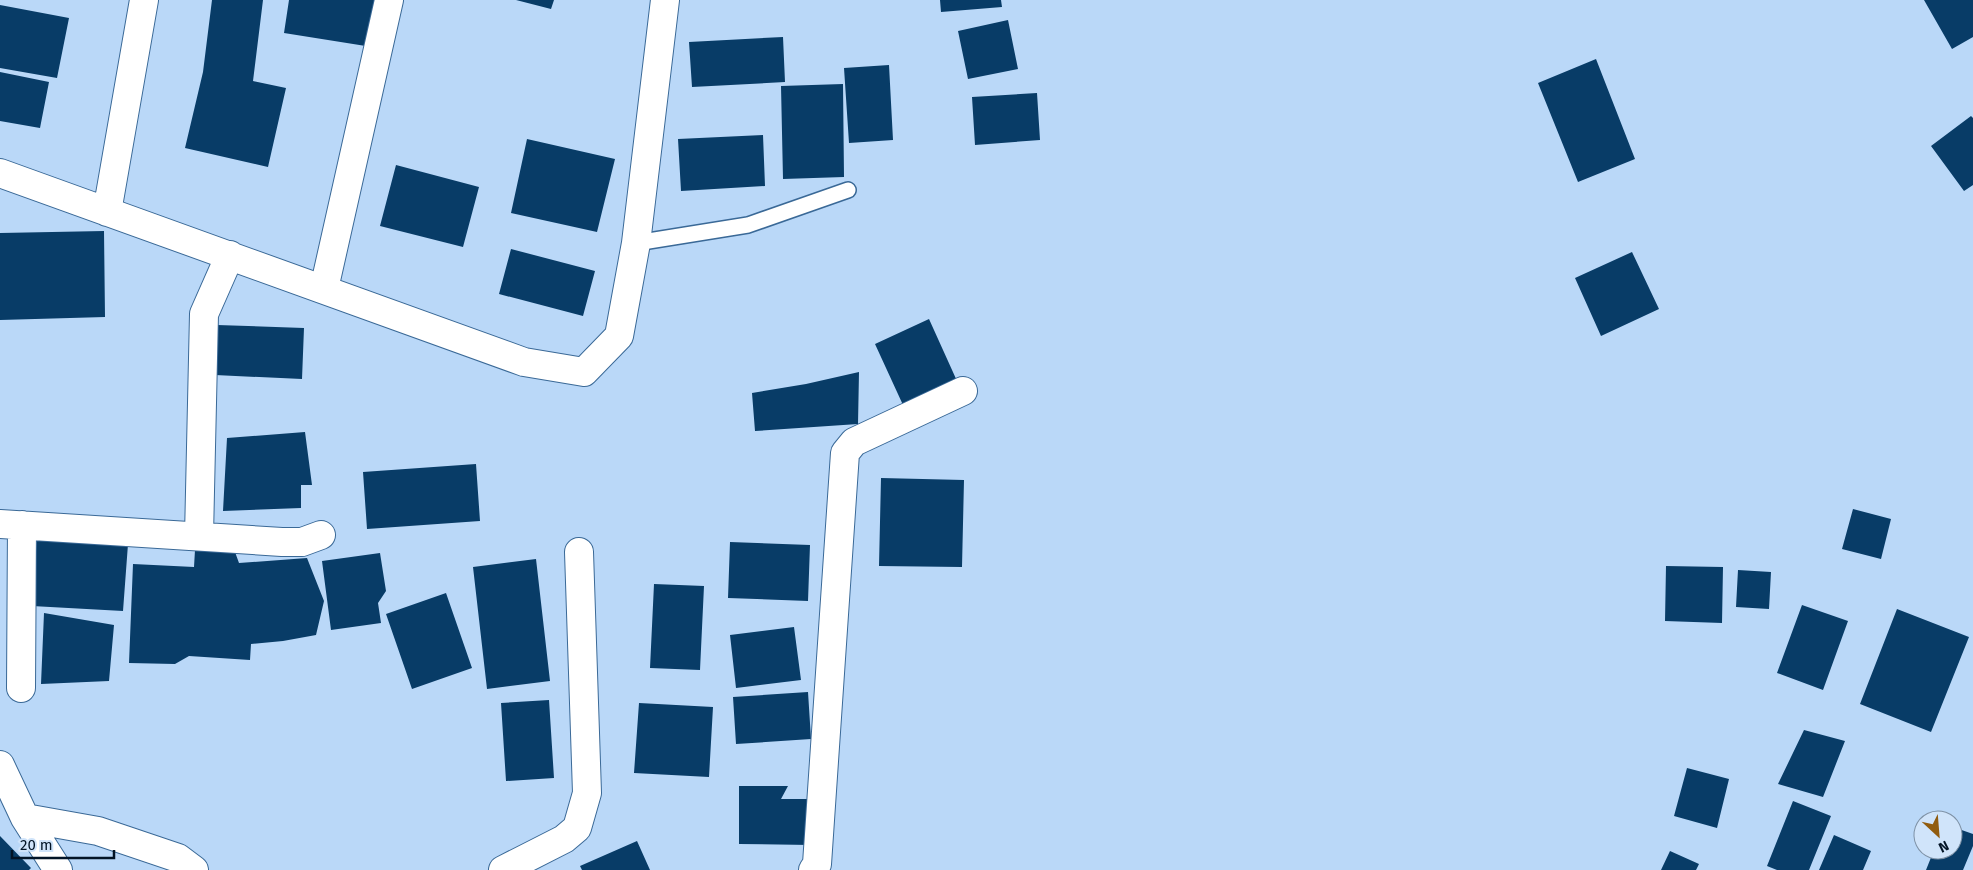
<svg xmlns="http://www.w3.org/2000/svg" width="1973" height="870" font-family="'Fira Sans',sans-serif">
  <rect width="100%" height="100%" fill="#bad8f8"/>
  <path fill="#083c67" d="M212,0H263L253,81L286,88L268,167L185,148L203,72Z
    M289,0H379L372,47L284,33Z
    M516,0H554L551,9Z
    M940,0H1001L1002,7L941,12Z
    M1924,0H1973V37L1952,49Z
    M0,5L69,18L57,78L0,68Z
    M1008,20L1018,69L968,79L958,31Z
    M783,37L785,82L692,87L689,42Z
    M1596,59L1635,159L1578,182L1538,83Z
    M889,65L893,140L849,143L844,68Z
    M0,72L49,82L40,128L0,121Z
    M843,84L844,177L783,179L781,86Z
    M1037,93L1040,140L975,145L972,97Z
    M1971,116L1973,118V185L1964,191L1931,146Z
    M763,135L765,186L681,191L678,139Z
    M527,139L615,159L597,232L511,213Z
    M396,165L479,187L463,247L380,226Z
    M104,231L105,317L0,320V233Z
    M511,249L595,271L583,316L499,294Z
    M1632,252L1659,309L1601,336L1575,278Z
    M929,319L957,381L903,405L875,344Z
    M217,325L304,328L302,379L215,375Z
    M859,372L858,424L755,431L752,393L806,384Z
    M305,432L312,485H301V508L223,511L227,438Z
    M476,464L480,521L367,529L363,472Z
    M881,478L964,480L962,567L879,566Z
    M1853,509L1891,519L1881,559L1842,549Z
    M37,538L128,544L123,611L32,606Z
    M730,542L810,545L808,601L728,598Z
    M195,550L235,552L239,563L307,558L324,601L316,635L283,641L251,644L250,660L189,656L175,664L129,663L133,564L194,567Z
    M380,553L386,591L378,603L381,623L331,630L322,561Z
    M536,559L550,681L487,689L473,567Z
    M1666,566L1723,567L1722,623L1665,621Z
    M1738,570L1771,572L1769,609L1736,607Z
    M654,584L704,586L700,670L650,668Z
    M446,593L472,668L412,689L386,614Z
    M1802,605L1848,621L1823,690L1777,673Z
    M1897,609L1969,637L1931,732L1860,704Z
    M44,613L114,625L109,681L41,684Z
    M794,627L801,680L736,688L730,635Z
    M808,692L811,739L736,744L733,697Z
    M549,700L554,778L506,781L501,703Z
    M639,703L713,707L709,777L634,773Z
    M1804,730L1845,741L1823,797L1778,784Z
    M1687,768L1729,779L1717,828L1674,816Z
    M739,786H788L781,799H811V845L739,844Z
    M1793,801L1831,816L1809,870H1777L1767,866Z
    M1953,827L1973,834V846L1963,870H1926L1934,850H1953Z
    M1834,835L1871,851L1863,870H1819Z
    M0,836L31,868L29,870H0Z
    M637,841L650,870H582L580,866Z
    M1670,851L1699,864L1696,870H1661Z"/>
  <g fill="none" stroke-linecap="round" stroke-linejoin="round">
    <defs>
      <path id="lane" d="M636,243L748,225L848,190"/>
      <path id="street" d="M0,173L524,362L584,372L619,336L636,243L665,0
        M107,212L144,0
        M324,289L389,0
        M0,524L282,542H302L321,535
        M199,536L204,314L230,255
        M21,688L22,525
        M0,765L25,818L58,870
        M25,818L98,831L178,858L194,870
        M503,870L564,839L577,828L587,793L579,552
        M813,870L817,864L845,453L854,442L963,391"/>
    </defs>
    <use href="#lane" stroke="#3a6997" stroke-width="18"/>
    <use href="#street" stroke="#3a6997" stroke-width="30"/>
    <use href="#lane" stroke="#fff" stroke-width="15"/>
    <use href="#street" stroke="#fff" stroke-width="28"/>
  </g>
  <g transform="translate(1938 835) rotate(154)"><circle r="24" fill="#d0e4fa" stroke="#7e91a5"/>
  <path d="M0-4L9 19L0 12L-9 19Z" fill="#915c0f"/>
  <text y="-8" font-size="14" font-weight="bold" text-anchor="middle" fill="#021426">N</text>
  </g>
  <path d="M12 850v8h102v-8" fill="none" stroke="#021426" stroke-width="2.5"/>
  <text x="20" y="850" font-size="15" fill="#021426" stroke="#d0e4fa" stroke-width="4" paint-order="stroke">20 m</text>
</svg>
